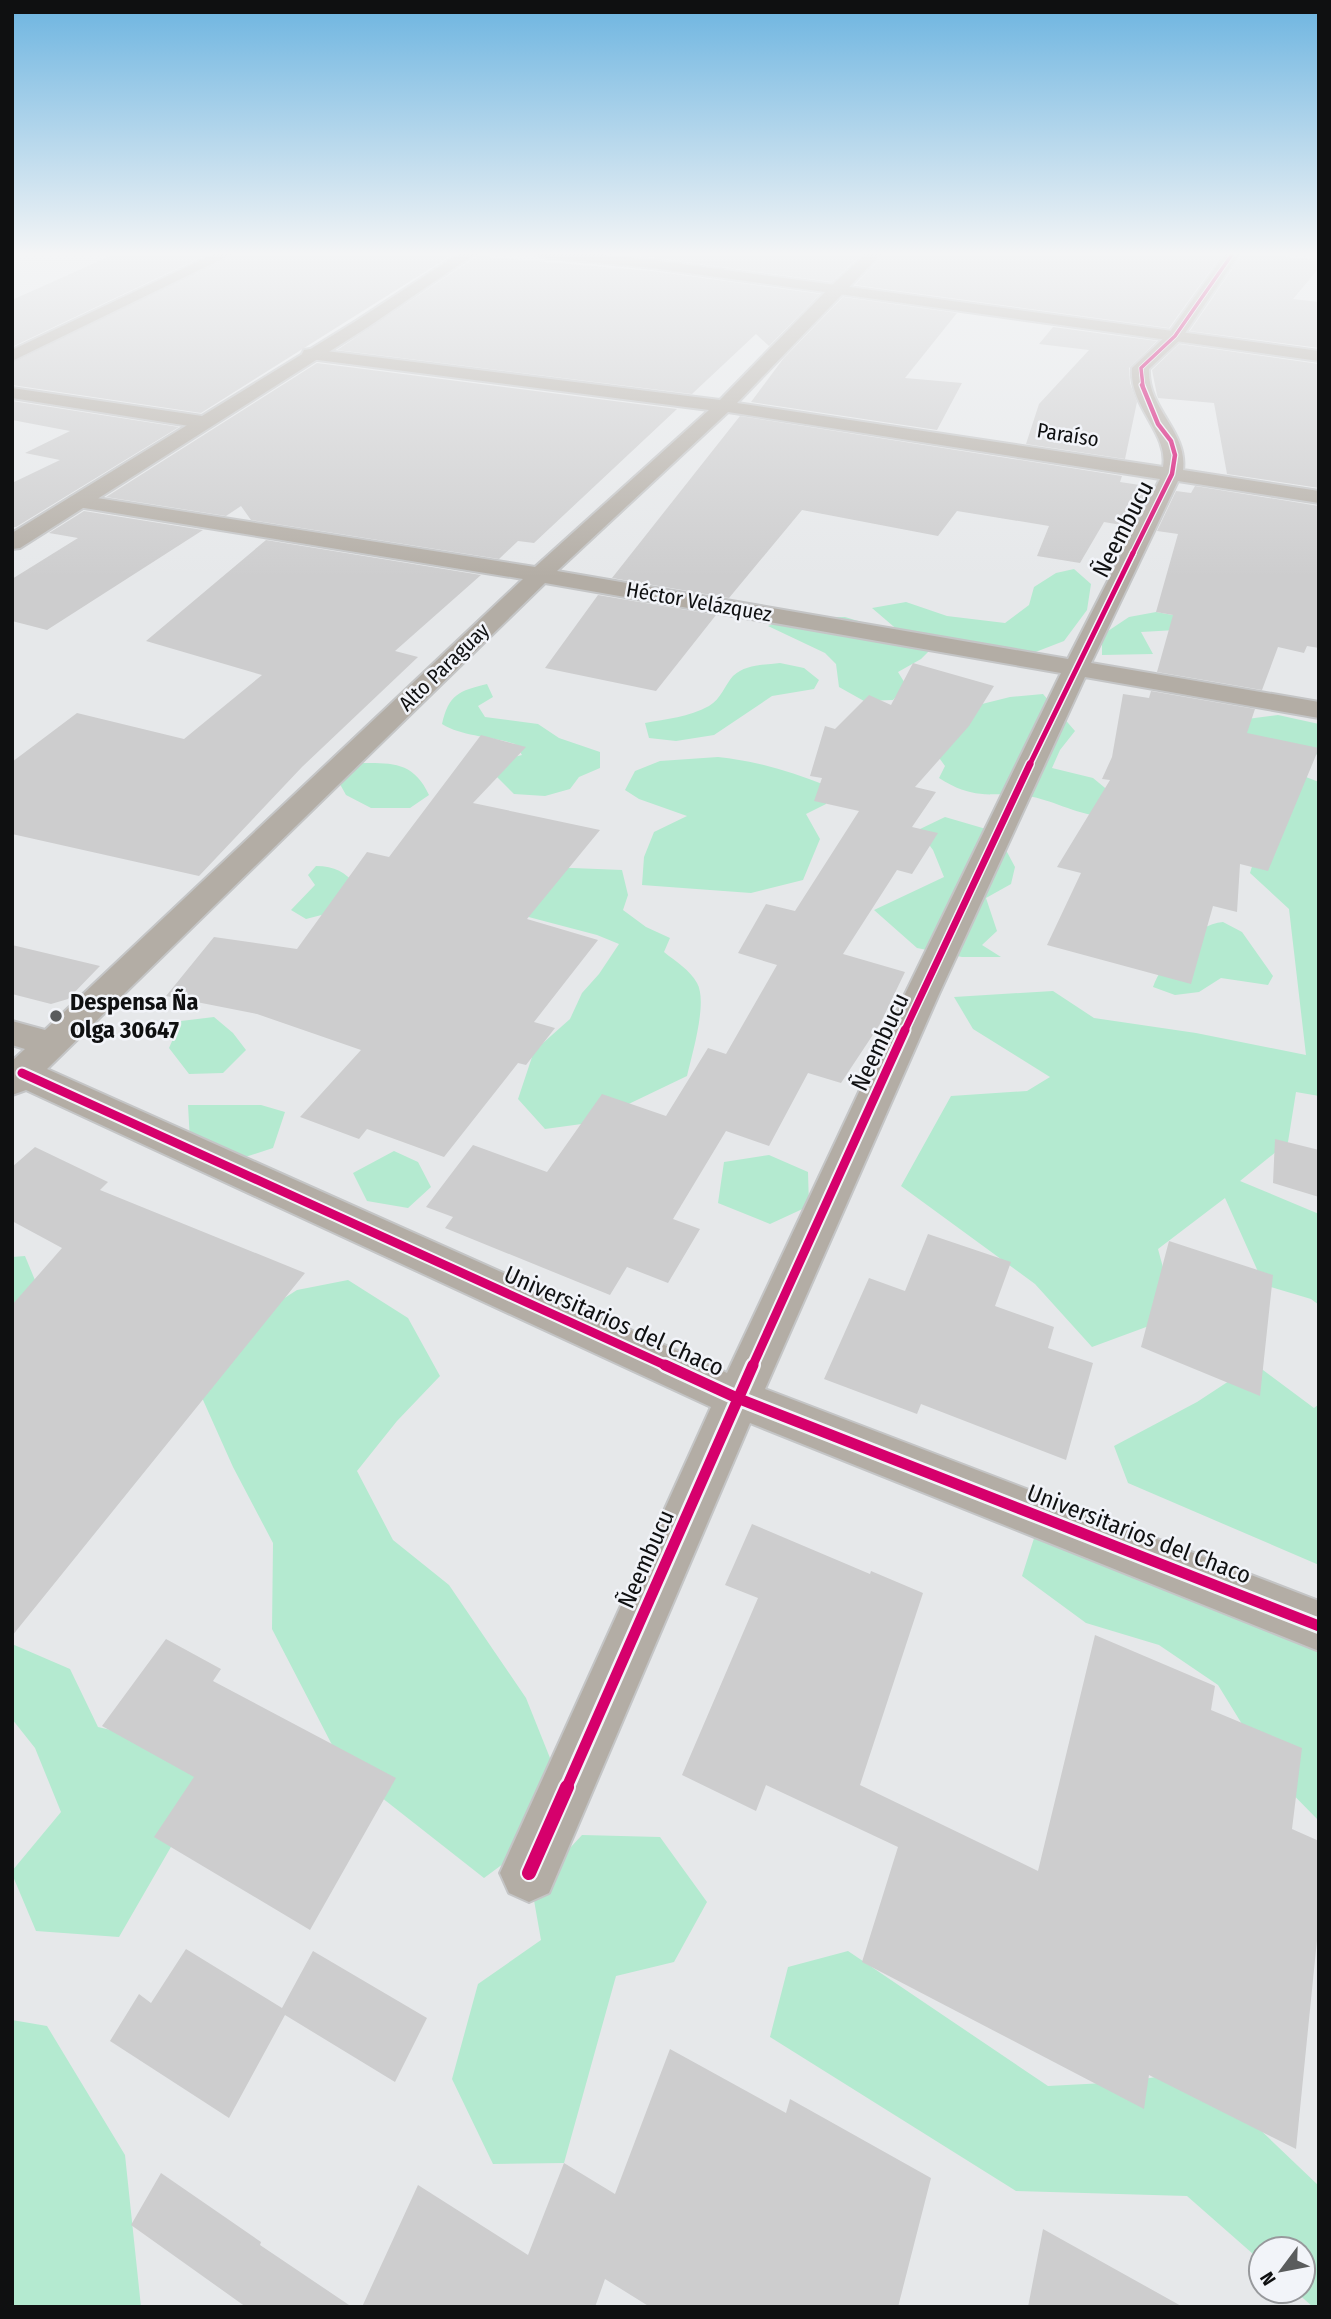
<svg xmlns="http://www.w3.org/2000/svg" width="1331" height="2319" font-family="'Fira Sans Condensed',sans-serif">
  <rect width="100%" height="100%" fill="#e6e8ea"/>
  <path fill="#b4ead0" d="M1074,569L1091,584L1087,610L1064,641L1020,658L900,632L872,608L906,602L947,616L1005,623L1029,605L1034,587L1056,573Z
    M1156,612L1189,618L1176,630L1141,632L1153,654L1102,655V635L1129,617Z
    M845,617L891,631L932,648L921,659L898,672L906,685L893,700L864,701L839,687L836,664L825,653L768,626L790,618Z
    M780,663L804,668L819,680L814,689L772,696L714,735L676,741L649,738L645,723C666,719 689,717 709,706C721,699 725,685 733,676C746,664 764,665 780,663Z
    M487,684L493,697L478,706L485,717L538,724L559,738L600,752V768L579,777L570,789L545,796L514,794L493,773L498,761L522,755L515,744C491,736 463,737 442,724C449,694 459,691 487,684Z
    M1043,694L1075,731L1060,750L1052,768L1093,778L1127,806C1121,809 1113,816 1108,816C1088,819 1054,801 1033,797C994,790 978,803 939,778L945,766L932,748L974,706L1010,697Z
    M1212,703L1247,719L1278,715L1319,724V755L1310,753L1256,758Z
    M718,757C756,761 789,771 825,785L826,804L806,814L820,839L803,880L751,893L642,885L644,857L654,832L687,816L639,799L625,790L635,771L660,761Z
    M356,763C390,763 413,760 429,795L410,808H371L346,795L336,777Z
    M1298,774L1319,782V1096L1296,1092L1288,1142L1240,1181L1319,1214V1305L1311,1299L1264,1285L1225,1198L1158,1249L1176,1316L1092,1347L1035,1284L901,1186L951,1096L1027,1091L1050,1077L973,1029L954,997L1053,991L1094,1018L1196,1033L1306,1055L1289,909L1250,873L1263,831Z
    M945,817L986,829L1007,852L1015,867L1011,884L986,898L997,931L982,945L1001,957H962L917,948L874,910L944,877L933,850L918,830Z
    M316,866C335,866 345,872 357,886L337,911L306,919L291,910L315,885L308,875Z
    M548,867L622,870L628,895L623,910L646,927L670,938L664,952C675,961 690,970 697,983C708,1002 692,1054 687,1076L589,1123L545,1129L518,1099L534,1051L570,1019L582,993L599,974L619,944L597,935L521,915Z
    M1223,922L1242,932L1273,976L1268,985L1221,978L1199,992L1175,995L1153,987C1162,962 1195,924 1223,922Z
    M214,1017L233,1033L246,1050L223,1073L189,1074L169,1048L181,1021Z
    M188,1105H261L285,1112L273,1148L230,1162L190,1141Z
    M394,1151L418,1162L431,1187L408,1208L367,1201L353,1173Z
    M769,1155L808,1172L809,1206L770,1224L718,1203L724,1162Z
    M25,1256L37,1285L12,1305V1257Z
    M348,1280L408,1318L440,1376L397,1421L357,1471L393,1540L449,1585L526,1698L572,1813L484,1878L344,1768L272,1629L273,1543L233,1467L199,1391L225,1336L297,1290Z
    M1255,1364L1314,1408L1319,1404V1565L1128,1483L1114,1446L1197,1402Z
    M1036,1532L1275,1617L1319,1651V1821L1272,1773L1218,1685L1159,1645L1086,1623L1022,1576Z
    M12,1644L70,1669L98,1727L171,1744L209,1781L119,1937L36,1931L12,1874V1871L61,1812L35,1748L12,1719Z
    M582,1835L660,1837L707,1902L674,1962L616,1976L564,2163L493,2164L452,2079L478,1984L541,1940L532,1889Z
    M848,1951L1048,2086L1124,2082L1182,2073L1229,2100L1319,2186V2307H1313L1295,2291H1303V2249H1261V2261L1187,2196L1016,2191L770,2037L788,1967Z
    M12,2020L47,2026L125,2155L141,2307H12Z"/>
  <path fill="#cdcdce" d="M117,253H210L12,347V300Z
    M236,253H455L201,413L12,385V363Z
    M643,253H863L832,282L642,256Z
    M885,253H1223L1169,328L855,285Z
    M1243,253L1319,260V268L1293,299L1319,302V348L1190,331Z
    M477,256L652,271L820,294L769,346L756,334L692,394L337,350Z
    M843,297L957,313L905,378L962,383L937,430L751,402L783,359Z
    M1053,327L1157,341L1129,368L1130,383L1137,402L1125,459L1026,444L1039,404L1089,350L1039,344Z
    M1179,344L1319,364V488L1227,474L1214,403L1158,398L1157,395L1152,370Z
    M317,363L677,409L534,543L518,541L499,559L251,520L241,506L226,516L106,497Z
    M12,401L179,427L16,527H12V483L60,460L25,453L70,431L12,420Z
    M740,416L1122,476L1120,482L1153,487L1133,527L1104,522L1080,563L1037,556L1049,526L957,511L938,536L802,510L729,598L612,578Z
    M1195,486L1319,506V648L1307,646L1304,653L1278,647L1262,690L1157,672L1173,615L1156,612L1178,534L1157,531L1176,491L1191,493Z
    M84,511L203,530L47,630L12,621V579L78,538L49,533Z
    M266,540L481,575L395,651L418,657L302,767L199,876L12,834V762L77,713L184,739L262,675L146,641Z
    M598,595L716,615L656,691L545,668Z
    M913,663L994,686L969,726L915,787L936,792L912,827L938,833L912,874L897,870L843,954L905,972L880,1024L841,1083L808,1073L769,1146L726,1131L673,1219L700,1229L668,1283L627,1267L610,1295L445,1228L453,1217L426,1207L473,1145L547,1172L602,1094L666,1116L708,1048L726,1054L777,965L738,953L766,904L795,911L859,811L814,801L822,778L810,776L825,726L835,729L869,695L891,705Z
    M1151,691L1255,709L1247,733L1319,748L1268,871L1240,864L1237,912L1213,906L1191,984L1047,945L1081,873L1057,867L1110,780L1102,779L1112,757L1123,694L1149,698Z
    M481,735L526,747L473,803L600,830L527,919L598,940L534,1022L555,1028L526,1065L518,1063L444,1157L367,1129L359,1139L300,1117L361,1050L257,1014L166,996L214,937L297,949L367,852L389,857Z
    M12,945L100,966L68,999L51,1004L12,994Z
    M1275,1139L1319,1150V1197L1273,1183Z
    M35,1147L108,1182L100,1190L305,1273L12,1636V1305L62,1248L12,1221V1167Z
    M928,1234L1011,1262L995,1306L1054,1327L1048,1348L1093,1363L1066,1460L921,1404L917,1414L824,1379L869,1278L905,1291Z
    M1169,1241L1273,1275L1260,1396L1141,1347Z
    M752,1524L870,1574L871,1571L923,1593L860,1785L1038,1871L1095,1635L1215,1686L1211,1710L1302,1748L1292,1829L1319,1841V1920L1296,2149L1149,2075L1144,2109L862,1962L898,1847L766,1785L756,1811L682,1775L758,1598L725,1585Z
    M166,1639L221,1669L213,1681L396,1778L310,1930L154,1837L194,1777L102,1726Z
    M186,1949L282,2008L313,1951L427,2018L395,2082L285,2015L229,2118L110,2041L139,1994L151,2003Z
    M670,2049L786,2113L790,2099L931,2178L898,2307H650L605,2279L595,2307H362L418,2185L528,2255L564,2163L615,2194Z
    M161,2173L261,2242L260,2245L352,2307H246L131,2225Z
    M1043,2229L1183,2307H1028Z"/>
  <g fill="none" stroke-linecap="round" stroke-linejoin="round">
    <defs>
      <path id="minor" d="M216,253H234L12,361V350Z
        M867,253H882L737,403L1163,467C1169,433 1129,407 1132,368L1169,333L1226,253H1240L1181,339L1149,369C1147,409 1188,431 1183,470L1319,491V503L1178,481L1091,663L1319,702V718L1085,677L939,994L765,1389L1319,1601V1651L750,1423L549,1893L529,1902L509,1893L500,1873L711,1407L26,1090L12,1095V1061L25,1049L12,1045V1021L45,1030L523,579L78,507L71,505L68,501L71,497L78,495L535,567L709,410L310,359L302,354L304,350L310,349L720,400L831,286ZM728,412L1160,479L1068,659L557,571ZM545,583L1061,673L905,994L727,1373L47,1069Z
        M12,388L202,416L211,422L202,428L12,398Z"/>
      <path id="tertiary" d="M460,253H476L368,327L20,548L12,549V533L356,321Z
        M535,253H582L652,260L1319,351V361L652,268L542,257Z"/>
    </defs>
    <use href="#minor" stroke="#c4c5c6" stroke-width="4"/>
    <use href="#tertiary" stroke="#c4c5c6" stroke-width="4"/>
    <use href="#minor" fill="#b3ada5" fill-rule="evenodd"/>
    <use href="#tertiary" fill="#b3ada5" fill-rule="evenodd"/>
    <defs>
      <path id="cycleway-far6" d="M1143,387L1141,368L1175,336L1233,253"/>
      <path id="cycleway-far5" d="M1132,555L1172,474L1175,455L1171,441L1158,424L1142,385"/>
      <path id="cycleway-far4" d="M1029,766L1133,553"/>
      <path id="cycleway-far3" d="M904,1032L1030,764"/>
      <path id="cycleway-far2" d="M22,1073L669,1367
        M752,1367L905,1030"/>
      <path id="cycleway-far1" d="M665,1365L737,1398L1319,1626
        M566,1789L753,1365"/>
      <path id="cycleway" d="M529,1873L567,1787"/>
    </defs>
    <use href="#cycleway-far6" stroke="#f2f4f9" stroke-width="5"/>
    <use href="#cycleway-far5" stroke="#f2f4f9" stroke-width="7"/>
    <use href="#cycleway-far4" stroke="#f2f4f9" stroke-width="8"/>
    <use href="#cycleway-far3" stroke="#f2f4f9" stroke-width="10"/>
    <use href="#cycleway-far2" stroke="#f2f4f9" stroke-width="13"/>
    <use href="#cycleway-far1" stroke="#f2f4f9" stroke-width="16"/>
    <use href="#cycleway" stroke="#f2f4f9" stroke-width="18"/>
    <use href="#cycleway-far6" stroke="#d6006c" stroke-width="3.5"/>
    <use href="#cycleway-far5" stroke="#d6006c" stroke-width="4.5"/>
    <use href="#cycleway-far4" stroke="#d6006c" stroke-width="5"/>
    <use href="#cycleway-far3" stroke="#d6006c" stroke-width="7"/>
    <use href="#cycleway-far2" stroke="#d6006c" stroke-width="9"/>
    <use href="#cycleway-far1" stroke="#d6006c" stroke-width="11"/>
    <use href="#cycleway" stroke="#d6006c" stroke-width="14"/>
  </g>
  <linearGradient id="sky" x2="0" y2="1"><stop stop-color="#6cb4e0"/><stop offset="0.44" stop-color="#f4f5f6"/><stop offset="1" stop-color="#f4f5f6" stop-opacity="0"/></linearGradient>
  <rect width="1331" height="577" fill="url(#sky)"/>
  <circle fill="#5a5c5d" stroke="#f2f4f9" stroke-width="2.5" cx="56" cy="1016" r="7"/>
  <g text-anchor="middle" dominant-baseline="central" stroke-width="5" stroke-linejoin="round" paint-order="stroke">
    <g font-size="21" fill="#0f1011" stroke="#f2f4f9">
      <text transform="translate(1068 435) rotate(9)">Paraíso</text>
      <text transform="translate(699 602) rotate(10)">Héctor Velázquez</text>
      <text transform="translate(444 667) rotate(-44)">Alto Paraguay</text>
    </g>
    <g font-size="24" fill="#0f1011" stroke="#f2f4f9">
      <text transform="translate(1123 529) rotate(-63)">Ñeembucu</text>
      <text transform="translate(880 1042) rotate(-65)">Ñeembucu</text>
      <text transform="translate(614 1321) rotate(24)">Universitarios del Chaco</text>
      <text transform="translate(1139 1534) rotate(21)">Universitarios del Chaco</text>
      <text transform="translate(646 1559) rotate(-66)">Ñeembucu</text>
    </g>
    <g font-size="24" font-weight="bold" fill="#0f1011" stroke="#f2f4f9" text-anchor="start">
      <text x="70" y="1002">Despensa Ña<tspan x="70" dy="28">Olga 30647</tspan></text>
    </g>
  </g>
  <rect width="1331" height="2319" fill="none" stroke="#0f1011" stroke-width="28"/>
  <g transform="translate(1282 2270) rotate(238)"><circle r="33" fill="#f2f4f9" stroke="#97999c" stroke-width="2"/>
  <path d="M0-5L12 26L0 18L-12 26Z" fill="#5a5c5d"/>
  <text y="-10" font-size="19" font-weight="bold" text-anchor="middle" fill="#0f1011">N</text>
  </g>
</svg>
